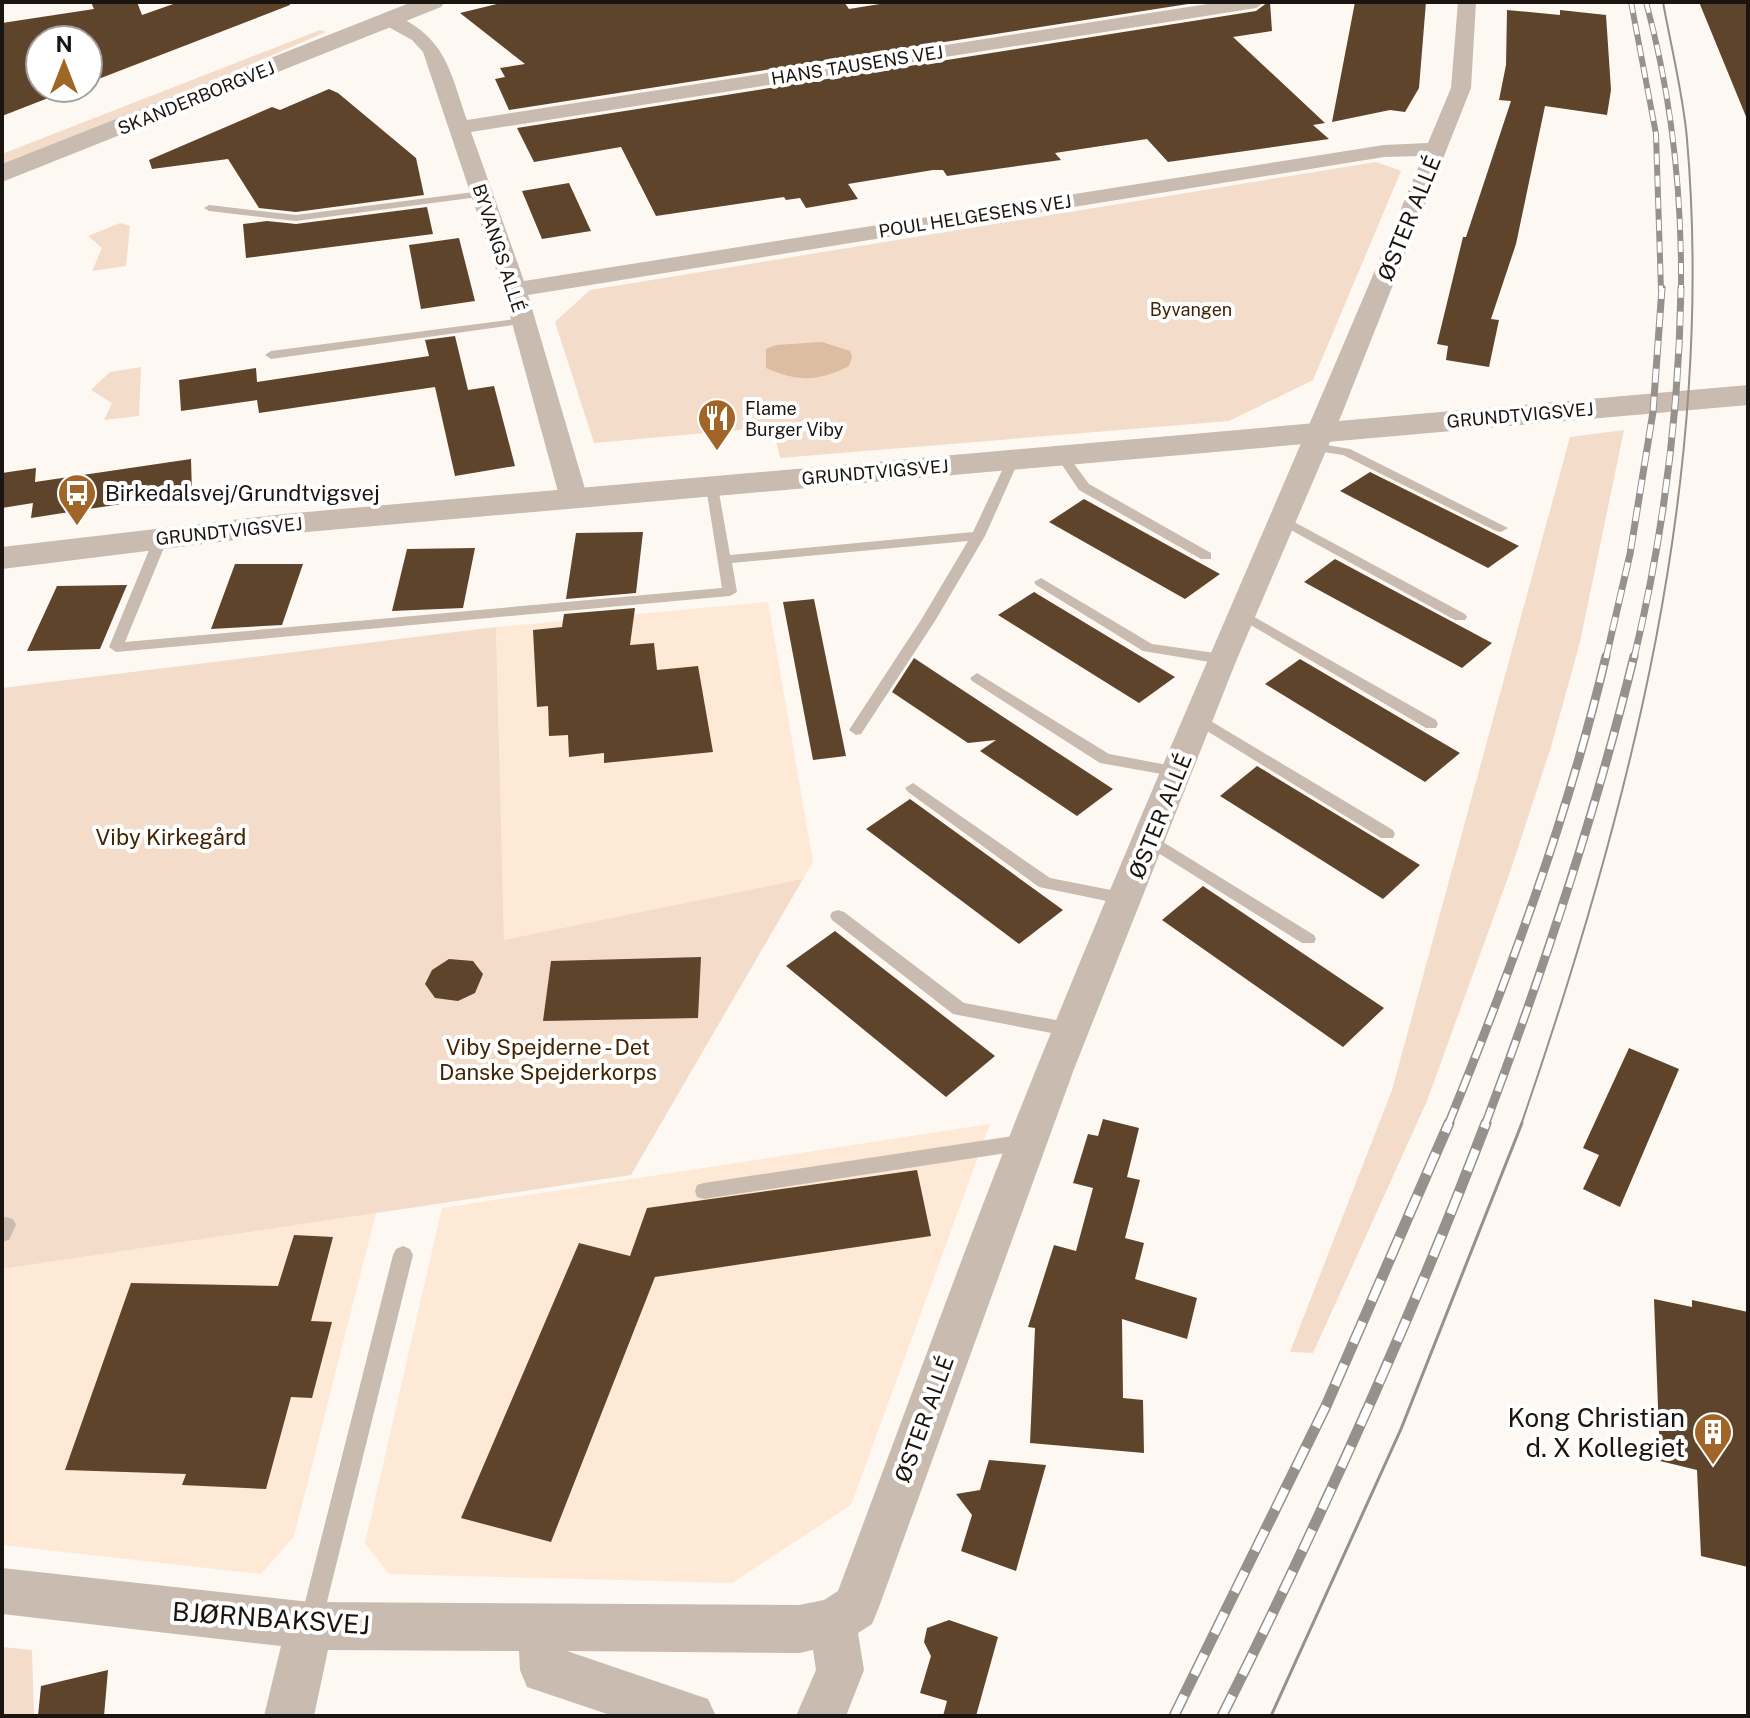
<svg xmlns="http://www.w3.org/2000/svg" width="1750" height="1718" font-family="'Public Sans',sans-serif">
  <rect width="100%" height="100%" fill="#fef8f2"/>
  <path fill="#fee8d6" d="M768,602L813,862L803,879L504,941L496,627Z
    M990,1124L851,1505L732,1583L389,1574L365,1543L442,1208Z
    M376,1213L294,1536L261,1574L2,1545V1269Z"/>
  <path fill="#f3dcc9" d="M320,30L326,32L147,109L2,165V154Z
    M1376,162L1401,171L1313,380L1229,421L780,458L773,427L594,443L555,322L590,290Z
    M120,223L130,226L126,266L92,271L102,248L88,236Z
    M141,367L139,416L104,420L112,403L91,390L110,372Z
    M1624,430L1580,642L1551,747L1511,869L1427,1101L1313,1353L1290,1352L1392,1090L1570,437Z
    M496,627L504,940L803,879L631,1175L2,1269V688Z
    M2,1647L32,1650L34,1716H2Z"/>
  <path fill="#ddbda2" d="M822,342L850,351L852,357L849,366C817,382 799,382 766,368V349L776,345Z"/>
  <path fill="#5f442c" d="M91,2H137L142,15L179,2H289L290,5L88,83V40H40V88H74L2,116V23L94,9Z
    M505,2H844L849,9L892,2H1201L509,110L495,79L505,77L500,68L525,64L460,13Z
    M1268,2H1270L1272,31L1233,37L1325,123L1313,125L1329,139L1168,162L1147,139L1055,153L1061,160L947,176L943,170H933L848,184L858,199L806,208L800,198L786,200L784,197L656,216L621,147L534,162L517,128L1256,11Z
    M1355,2H1426L1419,88L1405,112L1390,110L1332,122Z
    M1699,2H1748V119H1747Z
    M1507,10L1560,15V10L1606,15L1611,90L1607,115L1545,106L1516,244L1491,319L1499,320L1489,367L1446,360L1448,346L1437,344L1463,237H1466L1511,101L1499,100L1506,65Z
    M329,89L338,93L416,158L424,195L296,212L259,208L228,159L152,169L149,160L272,107L280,110Z
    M569,183L591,231L542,239L522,191Z
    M427,207L433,234L246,258L243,224L267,221L296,224Z
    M459,238L475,301L421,309L409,245Z
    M455,336L468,390L494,386L515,466L455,476L435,387L259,413L257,400L181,411L179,380L256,368L257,382L429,356L425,340Z
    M191,459L192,493L31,518L33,503L2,508V473L36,468L35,482Z
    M1370,472L1495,534L1519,546L1488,568L1340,491Z
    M1084,499L1220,574L1185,599L1049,522Z
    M643,532L636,593L566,599L576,533Z
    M475,548L463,608L392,611L407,549Z
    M1335,559L1492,643L1462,668L1304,582Z
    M235,564H303L282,625L211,629Z
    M127,585L100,649L27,651L57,586Z
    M1034,592L1175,677L1139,703L998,615Z
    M814,599L846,756L813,760L783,602Z
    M635,608L630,645L654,643L657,670L698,666L713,752L604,763V753L569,757L568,735L549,736L548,706L537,707L533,630L562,627L564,614Z
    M914,658L1017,726L1113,789L1077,816L980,751L996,740L968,743L892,692Z
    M1300,659L1460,753L1425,782L1265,684Z
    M1257,766L1420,865L1383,899L1220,796Z
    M910,799L1063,910L1019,944L866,829Z
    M1203,886L1384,1008L1343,1047L1162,920Z
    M835,931L995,1056L946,1097L786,966Z
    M701,957L698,1018L543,1021L551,961Z
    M449,959L473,961L483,974L475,993L458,1001L435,998L425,984L432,970Z
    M1629,1048L1679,1069L1620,1207L1583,1189L1599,1155L1583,1148Z
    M1103,1119L1139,1128L1127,1177L1140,1180L1125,1238L1144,1243L1135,1279L1197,1298L1187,1339L1122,1319L1123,1398L1143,1400L1144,1453L1030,1443L1035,1328L1028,1327L1054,1245L1076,1251L1093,1188L1073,1183L1088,1134L1098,1136Z
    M917,1170L931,1236L655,1277L551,1542L461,1518L579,1243L630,1256L647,1208Z
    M294,1235L333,1237L311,1321L332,1322L312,1398L291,1397L266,1489L182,1485L186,1474L65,1470L131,1283L278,1286Z
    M1654,1299L1692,1307V1300L1748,1312V1567L1701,1556L1697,1470L1660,1461Z
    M989,1460L1046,1465L1016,1571L961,1551L972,1515L956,1494L980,1490Z
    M949,1620L998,1637L976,1716H943L947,1701L920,1693L931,1656L924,1642L927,1628Z
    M108,1670L104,1716H38L41,1686Z"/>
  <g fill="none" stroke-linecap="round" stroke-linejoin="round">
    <path fill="#c9bbaf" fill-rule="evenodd" d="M482,191L486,192V196L296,221L209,211L204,208L209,205L296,215Z
      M524,318L530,321L528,323L271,359L265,355L271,351Z
      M1315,443L1350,449L1508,528L1501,532L1496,531L1343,455L1311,450V444Z
      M1062,452L1066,453L1089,484L1211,553V559H1201L1079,490L1056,456Z
      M1013,456L1019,460L985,536L935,621L861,734L856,735L849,730L921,620L968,541L732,563L737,592L730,596L116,652L109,647L154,538L161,534L168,538L125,642L722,588L706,487L707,484L712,483L718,487L730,555L973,532L1007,460Z
      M1283,516L1465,614L1467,617L1465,620H1455L1278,523V517Z
      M1041,578L1152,644L1222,654L1229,659L1222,664L1143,651L1036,585L1034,582Z
      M1242,610L1436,720L1438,724L1436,728H1426L1237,617L1235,614Z
      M977,673L1109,754L1178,767L1186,772L1178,777L1100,763L972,681L970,678Z
      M1199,714L1393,830L1395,834L1393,838H1381L1194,723L1192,719L1194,715Z
      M913,783L1050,878L1126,893L1132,895L1134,899L1132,903L1126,905L1039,887L908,792L905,788Z
      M1150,834L1314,935L1316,939L1314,943H1302L1144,844L1142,840Z
      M838,910L844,912L964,1003L1072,1023L1078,1025L1081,1030L1078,1035L1072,1037L953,1014L832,920L830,916L832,912Z
      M1026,1134L1032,1137L1035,1142L1032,1147L1026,1150L704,1199L697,1197L695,1191L697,1185L704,1183Z
      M6,1217L13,1219L16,1225L9,1240L2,1242V1218Z
      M403,1246L410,1249L413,1255L322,1622L319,1630L311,1633L303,1630L300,1622L393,1255L396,1249Z"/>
    <path fill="#c9bbaf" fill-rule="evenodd" d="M1220,2H1265L1256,8L471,132L524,281L1384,145L1428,143L1451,88L1458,2H1476L1471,88L1341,416L1237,659L1074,1069L879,1607L872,1624L858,1633L864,1670L846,1716H796L816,1670L813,1650L799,1653L567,1651L708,1699L716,1716H613L527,1687L520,1670L519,1651L328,1650L314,1716H264L281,1646L2,1614V1568L310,1602L799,1605L824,1600L838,1591C904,1416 967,1240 1037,1067C1161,761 1296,461 1423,156L1384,157L528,295L588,499L584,505L574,507L564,505L560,499L503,290L423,52L412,40L383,24L380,20L383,16C393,14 398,17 407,21C448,44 452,79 467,120Z"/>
    <path fill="#c9bbaf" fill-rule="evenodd" d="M412,2H445L441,7L2,182V164Z
      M1748,385V405L284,534L2,569V547L284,514Z"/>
    <path stroke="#96918b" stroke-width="2" d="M1521,1125C1630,809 1716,476 1687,139C1683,93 1671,47 1663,2"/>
    <path stroke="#96918b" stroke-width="3" d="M1271,1716L1401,1429L1522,1123"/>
    <defs>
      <path id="rail-far3" d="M1631,2L1656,134L1661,290
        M1646,2C1672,97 1682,192 1681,290"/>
      <path id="rail-far2" d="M1606,658L1630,554L1653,412L1662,288
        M1634,658C1663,538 1679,411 1681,288"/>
      <path id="rail-far1" d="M1448,1125C1510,973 1568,816 1606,656
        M1485,1125C1543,971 1595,816 1634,656"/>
      <path id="rail" d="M1174,1716L1326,1406L1449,1123
        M1222,1716C1319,1522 1409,1325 1486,1123"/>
    </defs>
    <use href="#rail-far3" stroke="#96918b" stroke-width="6"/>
    <use href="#rail-far2" stroke="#96918b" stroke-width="7"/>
    <use href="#rail-far1" stroke="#96918b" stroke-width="9"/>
    <use href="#rail" stroke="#96918b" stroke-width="11"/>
    <use href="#rail-far3" stroke="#fff" stroke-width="4" stroke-dasharray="11" stroke-linecap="butt"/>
    <use href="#rail-far2" stroke="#fff" stroke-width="5" stroke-dasharray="14" stroke-linecap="butt"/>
    <use href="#rail-far1" stroke="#fff" stroke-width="6" stroke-dasharray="18" stroke-linecap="butt"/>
    <use href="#rail" stroke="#fff" stroke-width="8" stroke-dasharray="23" stroke-linecap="butt"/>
  </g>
  <defs>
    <symbol id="restaurant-pin" viewBox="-11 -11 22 30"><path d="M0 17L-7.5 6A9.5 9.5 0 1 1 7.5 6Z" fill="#a26528" stroke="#fff"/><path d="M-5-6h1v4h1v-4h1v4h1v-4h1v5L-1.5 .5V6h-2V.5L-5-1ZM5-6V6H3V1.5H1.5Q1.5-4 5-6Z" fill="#fff"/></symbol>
    <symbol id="bus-pin" viewBox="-11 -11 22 30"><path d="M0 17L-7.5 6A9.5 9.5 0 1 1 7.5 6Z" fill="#a26528" stroke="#fff"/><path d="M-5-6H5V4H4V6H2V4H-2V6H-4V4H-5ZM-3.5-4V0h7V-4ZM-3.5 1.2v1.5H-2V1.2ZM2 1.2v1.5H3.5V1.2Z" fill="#fff"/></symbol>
    <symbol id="building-pin" viewBox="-11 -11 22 30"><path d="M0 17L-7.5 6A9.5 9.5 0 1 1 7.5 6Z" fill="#a26528" stroke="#fff"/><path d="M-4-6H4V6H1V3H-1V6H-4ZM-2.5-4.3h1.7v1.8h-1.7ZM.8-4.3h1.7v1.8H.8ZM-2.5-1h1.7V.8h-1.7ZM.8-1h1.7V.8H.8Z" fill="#fff"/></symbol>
  </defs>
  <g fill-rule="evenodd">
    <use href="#restaurant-pin" x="695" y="396" width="44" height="60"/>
    <use href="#bus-pin" x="55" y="471" width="44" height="60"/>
    <use href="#building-pin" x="1691" y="1410" width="44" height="60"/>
  </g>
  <g text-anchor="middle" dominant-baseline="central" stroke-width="8" stroke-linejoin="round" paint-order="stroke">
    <g font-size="18" fill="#1a1510" stroke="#fff">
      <text transform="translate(857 65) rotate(-9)">HANS TAUSENS VEJ</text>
      <text transform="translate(196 98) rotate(-22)">SKANDERBORGVEJ</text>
      <text transform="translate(975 216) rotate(-9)">POUL HELGESENS VEJ</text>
      <text transform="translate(499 248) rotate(72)">BYVANGS ALLÉ</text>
      <text transform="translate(1520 415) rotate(-5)">GRUNDTVIGSVEJ</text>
      <text transform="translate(875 472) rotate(-5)">GRUNDTVIGSVEJ</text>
      <text transform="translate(229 531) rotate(-6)">GRUNDTVIGSVEJ</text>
    </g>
    <g font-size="18" fill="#432402" stroke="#fff">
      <text x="1191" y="309">Byvangen</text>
    </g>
    <g font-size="18" fill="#1a1510" stroke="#fff" text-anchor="start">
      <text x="745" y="408">Flame<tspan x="745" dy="21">Burger Viby</tspan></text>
    </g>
    <g font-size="22" fill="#1a1510" stroke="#fff">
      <text transform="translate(1409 218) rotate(-68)">ØSTER ALLÉ</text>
      <text transform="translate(1160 816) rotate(-68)">ØSTER ALLÉ</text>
      <text transform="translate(924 1419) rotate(-70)">ØSTER ALLÉ</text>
    </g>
    <g font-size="22" fill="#1a1510" stroke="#fff" text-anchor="start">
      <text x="105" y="493">Birkedalsvej/Grundtvigsvej</text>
    </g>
    <g font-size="22" fill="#432402" stroke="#fff">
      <text x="171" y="837">Viby Kirkegård</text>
      <text x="548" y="1047">Viby Spejderne - Det<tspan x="548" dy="25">Danske Spejderkorps</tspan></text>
    </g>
    <g font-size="26" fill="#1a1510" stroke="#fff" text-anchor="end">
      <text x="1685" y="1417">Kong Christian<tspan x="1685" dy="30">d. X Kollegiet</tspan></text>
    </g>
    <g font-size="26" fill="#1a1510" stroke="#fff">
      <text transform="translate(271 1618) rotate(4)">BJØRNBAKSVEJ</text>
    </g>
  </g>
  <rect width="1750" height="1718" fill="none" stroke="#1a1510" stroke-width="8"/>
  <g transform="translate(64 64)"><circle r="38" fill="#ffffff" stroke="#a3a19f" stroke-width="2"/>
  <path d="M0-6L14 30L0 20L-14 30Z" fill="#a26528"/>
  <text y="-12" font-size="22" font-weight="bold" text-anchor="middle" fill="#1a1510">N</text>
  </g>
</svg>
